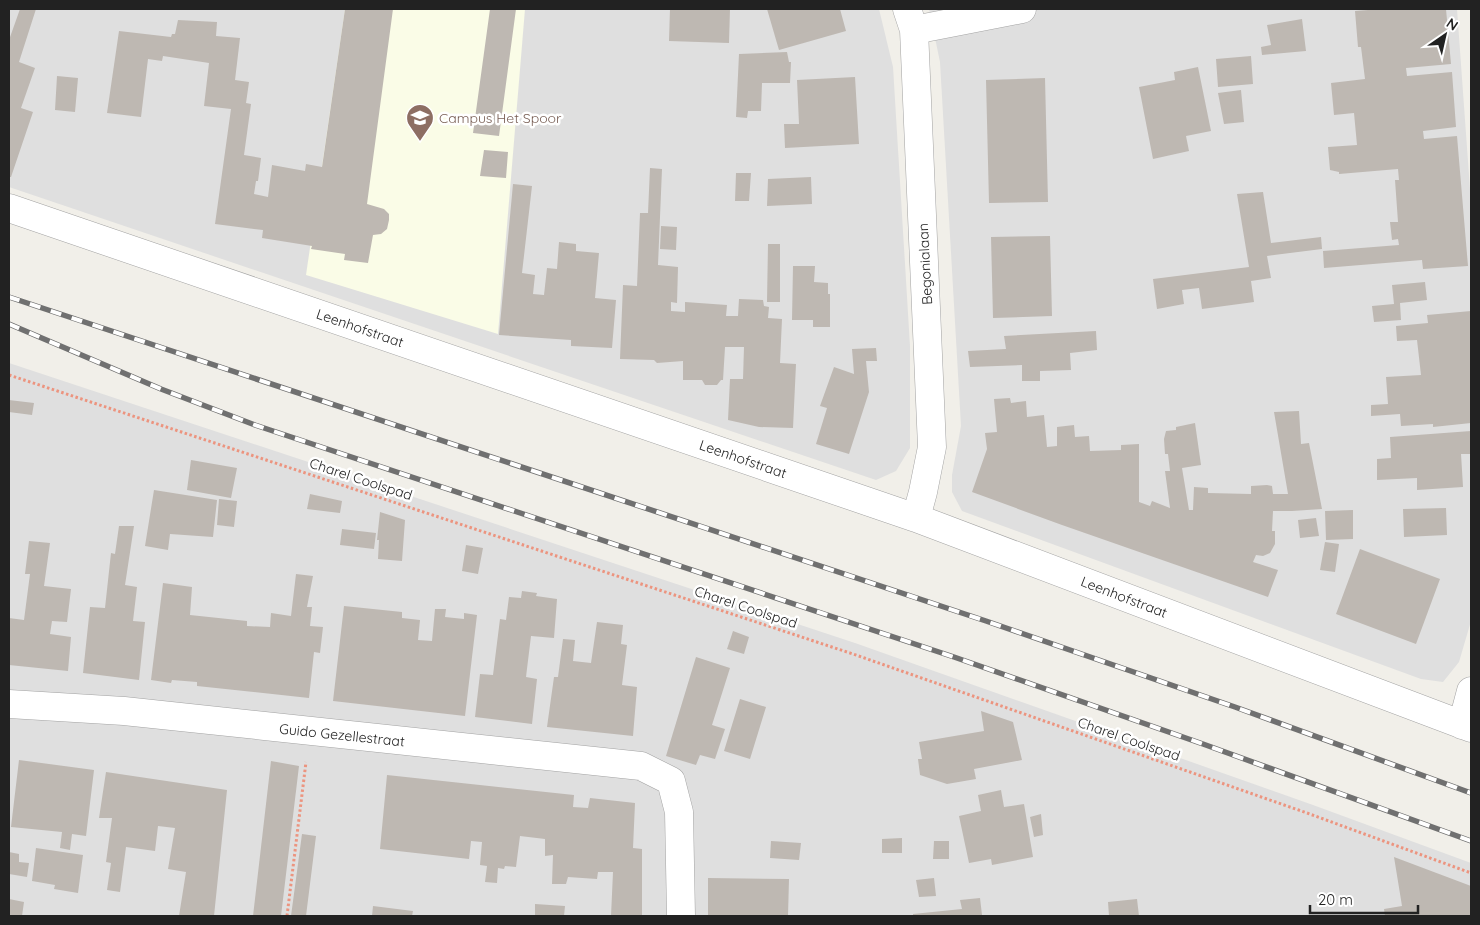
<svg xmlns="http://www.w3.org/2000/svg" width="1480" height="925" font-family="Quicksand,sans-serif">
  <rect width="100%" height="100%" fill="#f1efe9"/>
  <path fill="#dfdfdf" d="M9,9H879L893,67L910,346V448L896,471L876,480L9,187Z
    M929,9H1457L1471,203V621L1459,662L1443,682L1421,679L962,511L952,492V475L961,426L940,62Z
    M9,363L855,643L1313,805L1471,863V916H9Z"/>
  <path fill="#fafce7" d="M345,9H525L498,334L306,275Z"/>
  <path fill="#beb8b2" d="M20,9H36L19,62L35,68L21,108L33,112L11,177H9V40Z
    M345,9H393L367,204L384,209L389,214V220L387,229L381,234L373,235L368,263L344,260L345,254L311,249L312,246L262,238L263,230L215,224L231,109L204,106L209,63L163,56L162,61L148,59L141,117L107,113L119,31L171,37L172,34H175L178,20L217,22L216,36L240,38L235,80L249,82L246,103L251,104L244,155L261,158L258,181H256L254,194L268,197L272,165L305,171L306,164L322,167Z
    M490,9H516L499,136L473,133Z
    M670,9H730L729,43L669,41Z
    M767,9H840L846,31L779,50Z
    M1381,9H1446L1451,64L1406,68L1407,76L1452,72L1456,127L1423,131L1424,139L1457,136L1468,266L1423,269L1422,260L1324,268L1323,251L1399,245L1398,239L1392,240L1390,222H1398L1395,180H1399L1398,169L1339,174V172L1330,170L1328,147L1357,145L1354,113L1334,115L1331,83L1365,79L1361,47H1358L1355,11Z
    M1302,19L1306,51L1262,55L1261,47L1271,45L1267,25Z
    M787,52L789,62H791L790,83H762L761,111H748L747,118L736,117L739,54Z
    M1251,56L1253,84L1218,87L1216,59Z
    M1198,67L1211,131L1186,136L1189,151L1153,159L1139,87L1175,80L1174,72Z
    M57,76L78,78L75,112L55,110Z
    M855,77L859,144L785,148L784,124H799L797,80Z
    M1045,78L1048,202L989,203L986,80Z
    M1241,90L1244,122L1224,124L1218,93Z
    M484,150L508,152L506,178L480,176Z
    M650,168L662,169L658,265L678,267L677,303L671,302V311L685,312V302L727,305L726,316H738L739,299L763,300L764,306L769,307L768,318L782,319L780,363L796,364L793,428L759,427L728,420L730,379H743L744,347H725L723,380H721L717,385H705L702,380H683V361L657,363L654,360L620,359L623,285L637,286L640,213H648Z
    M736,173H751L749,201H735Z
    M811,177L812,204L767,206L768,179Z
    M513,184L532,186L522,273L535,275L533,294L544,295L547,268L557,269L559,242L576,244V251L599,253L595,298L616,300L612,348L571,346V340L499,335Z
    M1263,192L1271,243L1321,237L1322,249L1267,256L1271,278L1251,281L1254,302L1202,309L1199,288L1182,290L1184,304L1157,309L1153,279L1249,267L1237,194Z
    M661,226L677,227L676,250L660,249Z
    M1050,236L1052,316L993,318L991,237Z
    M768,244H780V302H767Z
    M793,266H815L814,282L828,283V294H830V327H813V320H792Z
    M1425,282L1427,300L1400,303L1401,320L1374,322L1372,306L1394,304L1392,285Z
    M1471,311V423L1433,427V424L1401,426L1400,414L1371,416V405L1388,404L1386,377L1421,375L1417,340L1397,341L1396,326L1428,323L1427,315Z
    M1096,331L1097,350L1070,353L1071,370L1040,371V381H1022V365L970,367L968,351L1006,349L1004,336Z
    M876,348L877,361H866L869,392L849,454L816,444L827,408L820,406L834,367L854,374L852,349Z
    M1010,398L1011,403L1026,401L1027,417L1044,415L1047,447L1057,446V427L1074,425L1075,437L1089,436L1090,451L1121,450V445L1139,444V502L1150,506L1152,501L1170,508L1165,471H1170L1168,454H1165L1164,439L1166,431L1176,430V427L1195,423L1201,465L1182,468L1189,510H1193L1194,487L1208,488V493L1251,494V486L1267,485L1272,486L1273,494H1288L1274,412L1299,411L1301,444L1309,443L1322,509L1292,511H1273L1272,531H1275V544L1270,553L1263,556L1256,555L1253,562L1278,570L1268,597L1062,525L972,492L987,449L985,433L997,432L994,399Z
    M9,400L34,403L32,415L9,412Z
    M1471,431V454H1461L1463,487L1417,490V478L1377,480V459L1391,458L1390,437Z
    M191,460L237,468L231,498L187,490Z
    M154,490L217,500L213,537L170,534L168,550L145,546Z
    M310,494L342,501L340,513L307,509Z
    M219,499L237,501L234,527L217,525Z
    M1446,508L1447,535L1404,537L1403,509Z
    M1353,510V539L1326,540L1325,511Z
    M380,512L405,520L402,561L378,559L379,540H377Z
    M1316,518L1319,536L1300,538L1298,520Z
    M119,526H134L125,585L137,587L133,621L145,622L139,680L83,673L90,607L105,608L111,553L115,554Z
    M342,529L376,533L374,549L340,545Z
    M29,541L50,543L44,586L71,589L67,622L52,621L50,634L71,637L68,671L9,665V618L24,620L30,574H25Z
    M1325,542L1339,544L1335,572L1320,570Z
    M466,545L483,548L478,574L462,571Z
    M1360,549L1440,579L1416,644L1336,614Z
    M296,574L313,576L307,607H312L310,626L323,627L320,653L314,652L309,698L197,686V682L172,680L171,683L151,680L163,583L192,587L190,615L247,621V626L270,627L271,613L291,616Z
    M522,591L537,593L536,596L557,599L554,638L531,636L526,677L537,679L532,724L475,717L480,674L493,675L500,619L506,620L509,597L521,598Z
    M344,606L402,612V618L420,620L418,640L432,641L435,609H446L445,617L464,619V613L477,615L465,716L333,701Z
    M597,622L623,625L621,644L627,645L622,685L637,687L633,736L547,727L554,677H558L563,639L575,640L573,661L591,663Z
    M733,631L749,637L744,654L727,649Z
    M696,657L730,668L712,725L725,729L715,759L700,755L696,765L666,756Z
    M740,699L766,707L750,759L724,751Z
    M981,711L1013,722L1022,760L974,769L976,779L947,784L920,775L918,759H922L919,742L984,731Z
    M19,760L94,770L86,836L72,834L70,850L60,848L62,832L11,827Z
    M271,761L299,766L281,916H253Z
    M106,772L227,790L214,916H179L186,872L168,869L175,828L158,826L155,851L126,847L120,892L107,890L111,863L106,862L112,818H99Z
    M387,775L574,795L573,807L588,808L590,798L635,803L633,848L642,849V916H611L613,872H598L597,879L568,877L566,884H552L553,855L545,856V839L520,836L516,867L505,866L504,869L498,868L497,883L485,882L487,866L480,865L482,842L471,841L469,859L380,849Z
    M1001,790L1004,807L1024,804L1033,857L992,865L991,859L969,863L959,816L981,811L978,795Z
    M1041,814L1043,835L1034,837L1030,817Z
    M302,834L316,836L306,916H291Z
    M902,838V853H882V839Z
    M771,841L801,843L799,860L770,858Z
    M934,841H949V859H933Z
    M36,848L83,855L78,893L54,889L55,885L32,881Z
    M9,852L19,854V862L29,863L27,877L9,874Z
    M1394,857L1471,886V916H1385L1384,909L1402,906Z
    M708,878L789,879L788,916H708Z
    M934,878L936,896L919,897L916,880Z
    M980,898L982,915L970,916H913V914L962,909L960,900Z
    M9,899L24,902L22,916H9Z
    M1137,899L1139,916H1109L1108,902Z
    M535,904L565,906L564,916H535Z
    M373,906L413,911L412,916H372Z"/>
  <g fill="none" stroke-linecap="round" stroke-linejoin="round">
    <defs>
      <path id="minor" d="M907,9L914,30L932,447L923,492L916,518
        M914,30L1022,9
        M9,208L916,518L1471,728
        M9,704L124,711L641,766L671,781L679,812L681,916
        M1462,725L1471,691"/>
    </defs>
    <use href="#minor" stroke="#a3a3a3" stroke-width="29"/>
    <path stroke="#ec947f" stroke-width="3" stroke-dasharray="2.5 2.5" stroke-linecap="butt" d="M9,375L853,654L1307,813L1471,873
      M287,916L306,762"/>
    <use href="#minor" stroke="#fff" stroke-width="28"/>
    <defs>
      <path id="rail" d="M9,297L986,621L1235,707L1471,793
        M9,324L161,389L255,425L954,657L1203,744L1471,841"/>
    </defs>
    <use href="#rail" stroke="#707070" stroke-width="5.5"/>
    <use href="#rail" stroke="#fff" stroke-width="4" stroke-dasharray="11" stroke-linecap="butt"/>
  </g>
  <defs>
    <symbol id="school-pin" viewBox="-11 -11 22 30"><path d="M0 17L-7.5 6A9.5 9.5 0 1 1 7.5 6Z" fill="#8d6e63" stroke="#fff"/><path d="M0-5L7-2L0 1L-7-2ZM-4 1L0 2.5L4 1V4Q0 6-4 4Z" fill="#fff"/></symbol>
  </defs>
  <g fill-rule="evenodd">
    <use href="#school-pin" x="404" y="102" width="32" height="43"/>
  </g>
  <g text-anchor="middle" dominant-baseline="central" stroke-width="5" stroke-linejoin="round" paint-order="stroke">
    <g font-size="14" fill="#785e54" stroke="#fff" text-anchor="start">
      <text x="439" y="118">Campus Het Spoor</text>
    </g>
    <g font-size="14" fill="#222" stroke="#fff">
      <text transform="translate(925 264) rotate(-93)">Begonialaan</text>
      <text transform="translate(360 328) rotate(19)">Leenhofstraat</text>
      <text transform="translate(743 459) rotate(19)">Leenhofstraat</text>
      <text transform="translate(361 479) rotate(18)">Charel Coolspad</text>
      <text transform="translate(1124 597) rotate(21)">Leenhofstraat</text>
      <text transform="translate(746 607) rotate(18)">Charel Coolspad</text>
      <text transform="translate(342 735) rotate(6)">Guido Gezellestraat</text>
      <text transform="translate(1129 739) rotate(19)">Charel Coolspad</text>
    </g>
  </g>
  <rect width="1480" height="925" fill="none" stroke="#222222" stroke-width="20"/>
  <g transform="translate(1445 35) rotate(34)" stroke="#ffffff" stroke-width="4" paint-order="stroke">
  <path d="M0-4L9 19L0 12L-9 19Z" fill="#222222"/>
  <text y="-8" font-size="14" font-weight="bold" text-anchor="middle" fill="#222222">N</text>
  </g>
  <path d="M1310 905v8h108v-8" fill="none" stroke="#222222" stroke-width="2.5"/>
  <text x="1318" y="905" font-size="15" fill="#222222" stroke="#ffffff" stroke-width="4" paint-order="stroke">20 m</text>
</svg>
